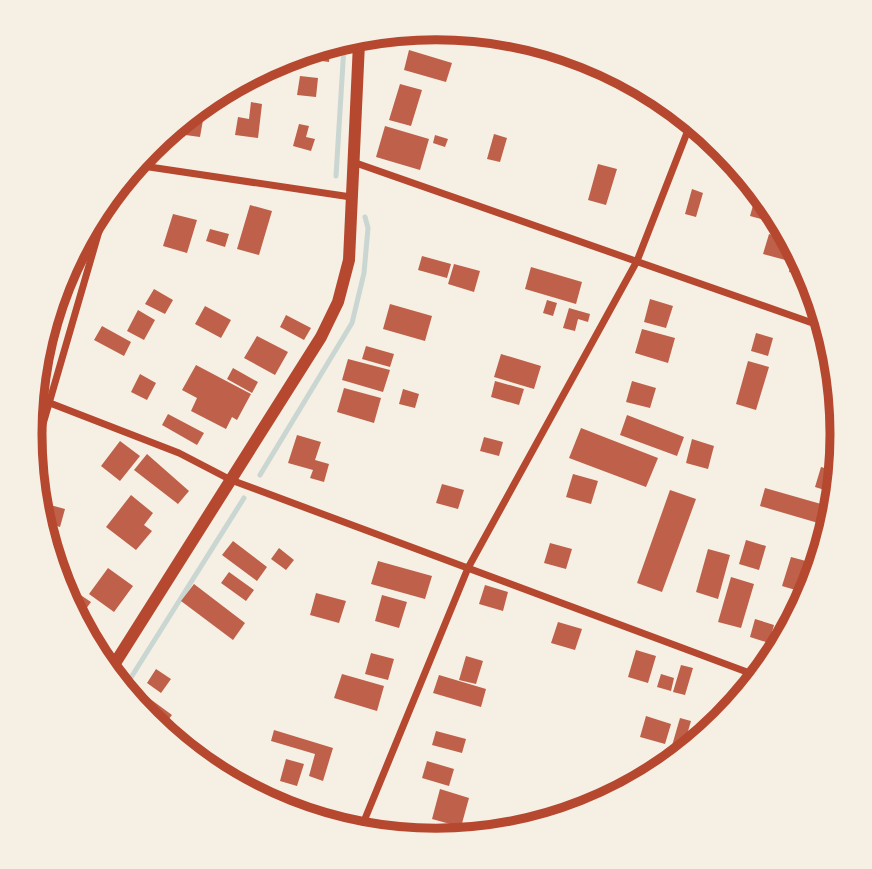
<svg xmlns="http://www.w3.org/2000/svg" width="872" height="869" font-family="'Nunito Sans',sans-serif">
  <rect width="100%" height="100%" fill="#f6efe4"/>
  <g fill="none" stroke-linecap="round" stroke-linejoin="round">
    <path stroke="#c9d6d2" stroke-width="5" d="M336,176L344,46
      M260,475L352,323L364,273L368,228L365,217
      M125,687L244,498"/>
  </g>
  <path fill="#bf614a" d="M409,50L452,63L446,82L404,70Z
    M322,51L330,52L329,62L307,59L308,53Z
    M300,76L318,78L316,97L297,95Z
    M400,84L422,90L411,126L389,120Z
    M251,102L262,104L258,138L235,135L238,117L249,119Z
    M192,118L203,120L200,137L178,134V127Z
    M299,124L309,126L306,137L315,139L311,151L293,146Z
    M385,126L429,139L420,170L376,157Z
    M494,134L507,138L500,162L487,159Z
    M435,135L448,139L445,147L433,143Z
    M598,164L617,169L606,205L588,200Z
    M692,189L703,193L696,217L685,214Z
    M756,195L764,208L761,219L750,216Z
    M250,205L272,211L259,255L237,249Z
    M173,214L197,220L187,253L163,246Z
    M210,229L229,234L225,247L206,241Z
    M769,234L785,239L792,250L789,261L763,254Z
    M422,256L451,264L447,278L418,270Z
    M793,257L804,268L799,266L797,274L789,272Z
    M454,264L480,271L474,292L448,284Z
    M531,267L582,282L576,304L525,289Z
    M154,289L173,300L165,314L145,304Z
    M650,299L673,306L666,328L644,322Z
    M547,300L557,303L553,316L543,313Z
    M390,304L432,316L425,341L383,329Z
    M205,306L231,320L221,338L195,324Z
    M569,308L590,314L588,322L578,319L575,331L563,328Z
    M138,310L155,320L144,340L127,331Z
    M286,315L311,328L304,340L280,327Z
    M102,326L131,342L124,356L94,340Z
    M642,329L675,338L668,363L635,353Z
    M756,333L773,338L768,356L751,351Z
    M257,336L288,352L275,375L244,358Z
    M366,346L394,354L390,367L362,359Z
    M501,354L541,366L534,389L494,377Z
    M348,359L390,370L383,392L342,380Z
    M748,361L769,367L756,410L736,404Z
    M196,365L251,394L237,420L232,417L226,429L191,411L197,398L182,390Z
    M233,368L258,382L252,393L227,379Z
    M140,374L156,383L147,400L131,392Z
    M495,381L524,389L519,405L491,397Z
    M632,381L656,388L650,408L626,402Z
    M344,388L381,398L374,423L337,412Z
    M403,389L419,394L415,408L399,404Z
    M168,414L204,433L197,445L162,425Z
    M627,415L684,437L677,456L620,435Z
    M581,428L658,458L646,487L569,458Z
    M297,435L321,442L315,460L329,464L324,482L310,478L313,470L288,463Z
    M484,437L503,442L499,456L480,451Z
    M692,439L714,446L708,469L686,463Z
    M120,441L140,456L120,481L101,466Z
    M147,454L189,491L178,504L134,470Z
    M821,467L835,471L831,492L815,487Z
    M573,474L598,481L591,504L566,497Z
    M442,484L464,490L458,509L436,503Z
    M765,488L828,506L825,525L760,506Z
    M670,490L696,499L662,592L637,583Z
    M131,495L153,513L144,525L152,531L136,550L106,527Z
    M43,503L65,509L60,527L47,523Z
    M746,540L766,546L759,570L739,564Z
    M233,541L267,567L257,581L222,555Z
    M550,543L572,549L566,569L544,563Z
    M279,548L294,560L286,570L271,559Z
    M708,549L730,555L718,599L696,592Z
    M791,557L817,564L809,594L782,586Z
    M378,561L432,576L425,599L371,584Z
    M108,568L133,586L114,612L89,594Z
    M229,572L254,590L246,601L221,583Z
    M731,577L754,584L741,628L718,622Z
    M58,580L91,602L80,617L60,590Z
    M194,584L245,623L233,640L181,601Z
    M485,585L508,592L503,611L479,604Z
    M316,593L346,601L339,623L310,615Z
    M382,595L407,602L399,628L375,621Z
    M755,619L774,625L769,643L750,637Z
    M558,622L582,629L575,650L551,643Z
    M636,650L656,656L648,683L628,677Z
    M371,653L394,659L388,680L365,674Z
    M466,656L483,661L476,684L459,680Z
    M681,665L693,668L685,695L673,692Z
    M156,669L171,679L161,693L147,683Z
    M342,674L384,686L377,711L334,698Z
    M661,674L674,678L671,691L657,687Z
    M439,675L486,689L481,707L433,693Z
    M138,690L172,715L160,730L148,722L132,698Z
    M646,716L671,724L665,744L640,737Z
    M680,718L691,721L684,745L687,746L679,752L671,749Z
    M274,730L333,748L323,781L309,776L315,754L271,741Z
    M436,731L466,739L462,753L432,745Z
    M286,759L304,764L297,786L280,781Z
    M427,761L454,769L449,786L422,778Z
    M440,789L469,798L461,827L432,819Z
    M439,827L467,835L434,841Z"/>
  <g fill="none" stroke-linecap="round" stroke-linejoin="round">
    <path stroke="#b5482f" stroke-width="7" d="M353,162L821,326
      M136,165L351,197
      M37,398L179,453L231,480L755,675
      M34,455L104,214
      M362,826L468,568L637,261L690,125"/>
    <path stroke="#b5482f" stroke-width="12" d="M112,668L321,337L338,302L349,260L359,43"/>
  </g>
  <path d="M0 0H872V869H0ZM42 434a394 394 0 1 1 788 0a394 394 0 1 1-788 0Z" fill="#f6efe4" fill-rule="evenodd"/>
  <path fill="none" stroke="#b5482f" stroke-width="9" d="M42 434a394 394 0 1 1 788 0a394 394 0 1 1-788 0Z"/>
</svg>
